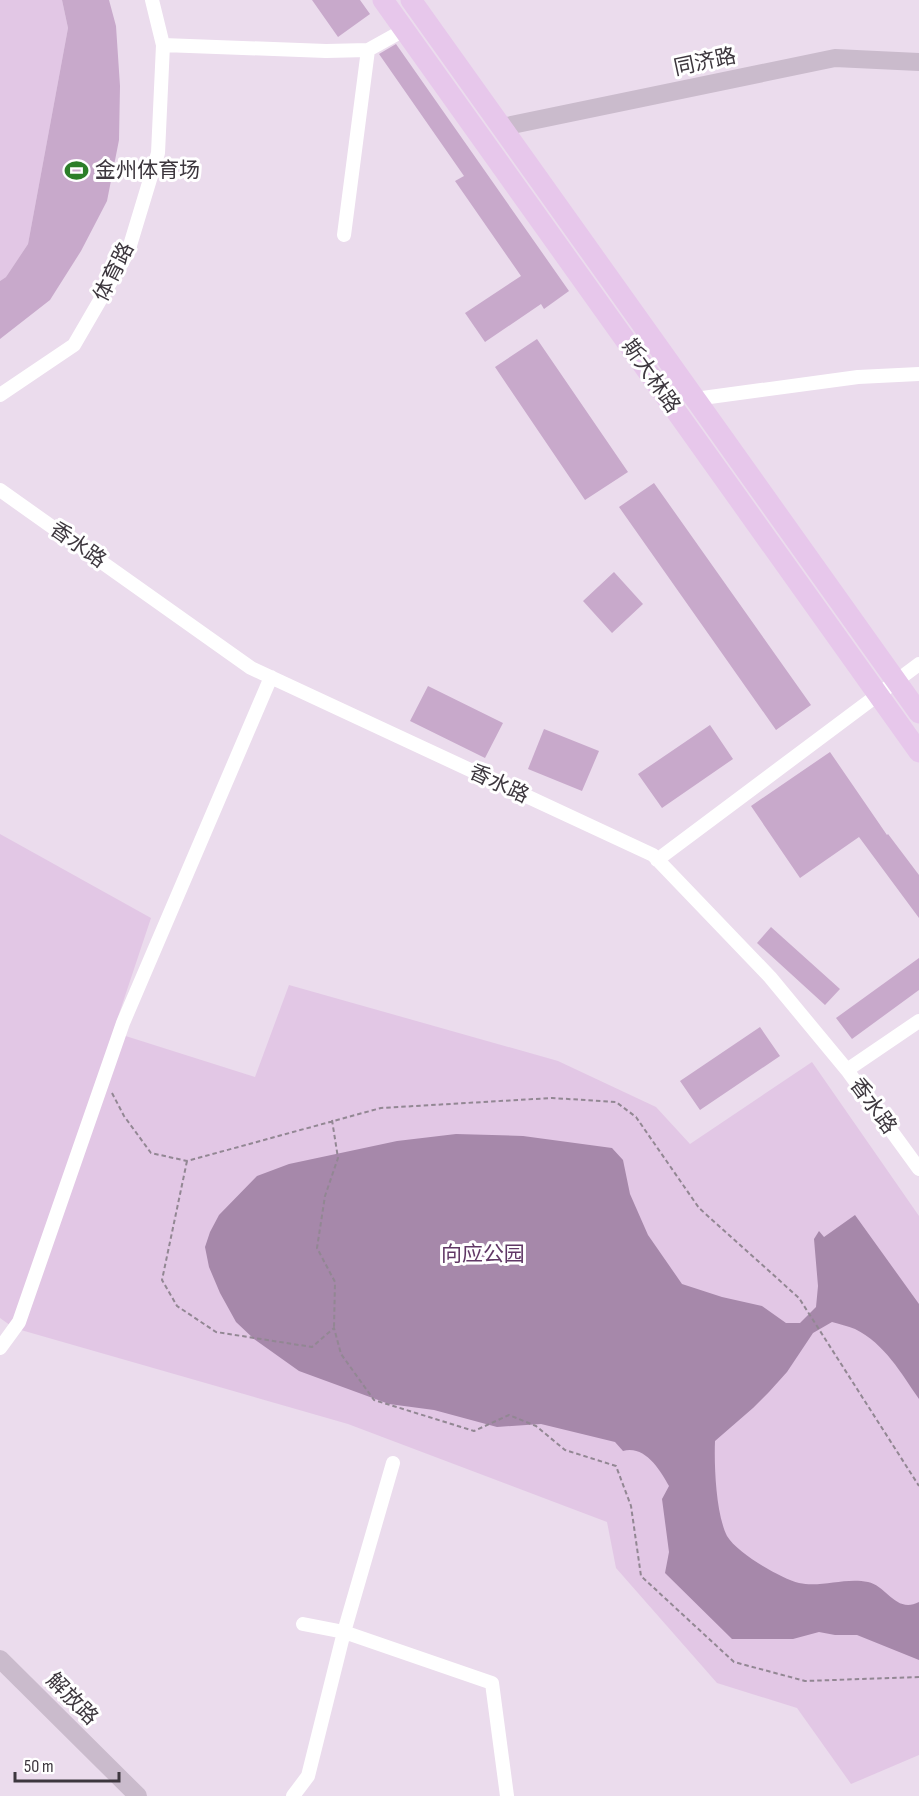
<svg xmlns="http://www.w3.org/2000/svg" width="919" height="1796" font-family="'Sofia Sans Condensed','Noto Sans SC',sans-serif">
  <rect width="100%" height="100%" fill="#ebdced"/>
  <path fill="#e2c7e5" d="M0,0H62L68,28L28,244L6,277L0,281Z
    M0,834L151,918L113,1032L255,1077L289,985L558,1061L656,1107L690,1144L812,1062L919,1216V1755L851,1784L797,1708L717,1683L616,1568L607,1522L348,1424L14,1328L0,1318Z"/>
  <path fill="#a688aa" d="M456,1134L523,1136L612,1148L623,1160L630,1194L648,1235L682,1284L722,1297L762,1306L786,1323H800L816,1307L818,1286L814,1239L819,1231L824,1237L855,1215L919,1304V1399C901,1373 885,1344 855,1329C848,1326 839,1324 832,1322L813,1333L787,1372L769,1392L753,1408L715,1441C714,1466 716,1514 727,1536C737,1553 780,1578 799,1583C821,1588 845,1577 868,1582C887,1586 896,1614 919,1602V1660L857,1635H835L819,1632L793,1639H732L665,1573L669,1552L662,1499L669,1486C660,1470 645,1445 623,1451L615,1442L541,1424L497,1427L434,1410L389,1404L299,1371L254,1339L236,1322L220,1293L209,1267L205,1247L210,1232L219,1215L257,1176L289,1164L397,1141Z"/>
  <path fill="#c8a9cb" d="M62,0H109L116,26L120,86L119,140L107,201L81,251L50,300L0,339V281L6,277L28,244L68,28Z
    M312,0H360L370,14L338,37Z
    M396,44L569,291L544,309L541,304L485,342L465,313L521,276L455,181L464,176L379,54Z
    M537,339L628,472L585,500L495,367Z
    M654,483L811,705L776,730L619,507Z
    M614,572L643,604L612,633L583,601Z
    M428,686L503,723L485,758L410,721Z
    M710,725L733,759L662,808L638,774Z
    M544,729L599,751L582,791L528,769Z
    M830,752L887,835L888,834L919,875V918L859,837L800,878L751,806Z
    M771,927L840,989L825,1005L757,943Z
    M919,958V990L852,1039L836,1018Z
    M760,1027L780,1056L700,1110L680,1081Z"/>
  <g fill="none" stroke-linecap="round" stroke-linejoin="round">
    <path stroke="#928793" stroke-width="2" stroke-dasharray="4.5 3" stroke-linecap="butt" d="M112,1093L124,1116L151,1153L187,1161L381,1108L552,1098L616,1102L636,1117L699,1208L799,1298L919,1486
      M332,1120L338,1158L325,1196L317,1248L335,1282L334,1328
      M187,1161L162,1280L177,1306L216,1332L312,1347L334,1328L341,1354L374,1400L474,1431L509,1415L536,1426L565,1450L616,1466L631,1506L641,1576L734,1662L805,1681L919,1677"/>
    <path stroke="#fff" stroke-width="14" d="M163,45L326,51L368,50L404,30
      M344,235L368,50
      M0,395L74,345L128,252L158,153L163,45L152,0
      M695,399L858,377L919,374
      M0,490L251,668L653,855L770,977L847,1070L919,1169
      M657,860L919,664
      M847,1070L919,1021
      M0,1348L19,1322L123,1023L271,677
      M303,1624L344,1632L492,1683L507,1796
      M293,1796L308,1776L344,1632L393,1463"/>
    <path stroke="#cabbcc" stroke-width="18" d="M502,127L835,58L919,62
      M0,1659L138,1796"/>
    <path stroke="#e7c7eb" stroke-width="21" d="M383,0L919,752
      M411,0L919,713"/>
  </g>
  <defs>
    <symbol id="stadium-bare" viewBox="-9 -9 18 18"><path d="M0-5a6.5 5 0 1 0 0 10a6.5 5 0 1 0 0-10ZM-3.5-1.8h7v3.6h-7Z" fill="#2c7e29" stroke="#fff" stroke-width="2.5" paint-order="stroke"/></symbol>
  </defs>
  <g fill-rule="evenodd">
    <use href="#stadium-bare" x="60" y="154" width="33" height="33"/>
  </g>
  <g text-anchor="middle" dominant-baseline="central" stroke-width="6" stroke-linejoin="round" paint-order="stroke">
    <g font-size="21" fill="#3d373e" stroke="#fff">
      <text transform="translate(705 62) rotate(-12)">同济路</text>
      <text transform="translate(114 272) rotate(-63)">体育路</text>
      <text transform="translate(651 376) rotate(55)">斯大林路</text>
      <text transform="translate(78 545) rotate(35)">香水路</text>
      <text transform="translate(499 784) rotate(25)">香水路</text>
      <text transform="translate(873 1106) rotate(54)">香水路</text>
      <text transform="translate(72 1699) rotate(45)">解放路</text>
    </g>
    <g font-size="21" fill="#3d373e" stroke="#fff" text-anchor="start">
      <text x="95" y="170">金州体育场</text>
    </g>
    <g font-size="21" fill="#603765" stroke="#fff">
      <text x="483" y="1254">向应公园</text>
    </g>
  </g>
  <path d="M15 1772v9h104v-9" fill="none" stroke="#3d373e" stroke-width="3"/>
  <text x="24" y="1772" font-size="18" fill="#3d373e" stroke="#ffffff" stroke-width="4.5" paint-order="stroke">50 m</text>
</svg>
